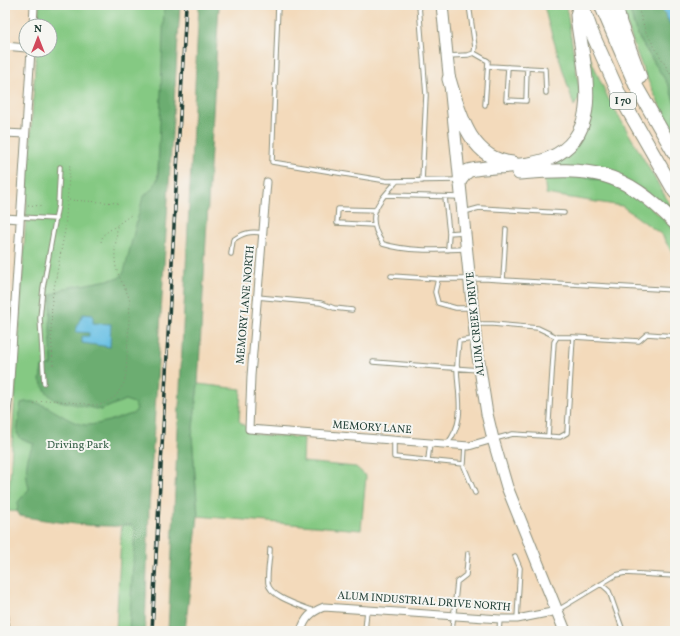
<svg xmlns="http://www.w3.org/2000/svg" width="680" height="636" font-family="Vollkorn,serif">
  <rect width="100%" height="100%" fill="#f6f6f2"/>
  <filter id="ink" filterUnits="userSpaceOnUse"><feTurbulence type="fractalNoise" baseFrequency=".025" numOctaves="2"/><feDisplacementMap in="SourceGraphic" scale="8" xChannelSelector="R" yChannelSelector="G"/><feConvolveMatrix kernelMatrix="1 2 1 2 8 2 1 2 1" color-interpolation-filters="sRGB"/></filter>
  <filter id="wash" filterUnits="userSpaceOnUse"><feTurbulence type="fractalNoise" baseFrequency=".012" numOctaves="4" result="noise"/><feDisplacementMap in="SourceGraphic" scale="16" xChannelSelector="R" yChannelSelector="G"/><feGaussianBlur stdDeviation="0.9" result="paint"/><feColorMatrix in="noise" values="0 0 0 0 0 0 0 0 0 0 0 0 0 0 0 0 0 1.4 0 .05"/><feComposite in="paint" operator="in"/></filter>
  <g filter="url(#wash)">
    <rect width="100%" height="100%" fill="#f3dabb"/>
    <path fill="#85c983" stroke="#52835c" d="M39,5H167L133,631H116L122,518L8,511L36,50H50V26H38Z
      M544,5H566L580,94L579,99L574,106L548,22Z
      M621,5H629L634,26L640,40L669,86L675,104V133C650,91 635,52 621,5Z
      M587,51L608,98L675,213V218L643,190L544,167L583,133Z
      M586,174L626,189L662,217L675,230V258L662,235L622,206L546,194L544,175Z
      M198,384L241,389L239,421L254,434L304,438L303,462L356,467L366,476L361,530L198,516L192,436Z"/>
    <path fill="#6cad71" stroke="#467552" d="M164,5H180L149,508L145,631H129L135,529L132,525C125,524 118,527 111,526C81,526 50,521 20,516L17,511L18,502L29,489C25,473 25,458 34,444L21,439L17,433L21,403C43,395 66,425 87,425C100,425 120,417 133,414L137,409L134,403L125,400L101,410L55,400L47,393L40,380L42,367L52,365L50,329L51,295L65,288L119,278L124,272L143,197L153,188L158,178Z
      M199,5H219L198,384L192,436L198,516L185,631H168Z
      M629,5H660L675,33V104L669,86L640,40L634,26Z"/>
    <path fill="#66bfe4" stroke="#427e8c" d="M660,5H675V33Z
      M83,314L93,315V323L111,324L110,347L82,343V336H89V333L76,332V327Z"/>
  </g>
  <g filter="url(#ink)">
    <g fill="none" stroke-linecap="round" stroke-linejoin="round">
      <defs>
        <path id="lane" d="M278,5L272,162L387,181L459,180
          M419,5L426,95L422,181
          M474,53L488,61L485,105
          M448,56L468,55L474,53L475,47L469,5
          M489,66L545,69L546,93
          M508,67L506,100L526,101L527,68
          M397,181C377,204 364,215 383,244C409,252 438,250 464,249
          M385,195L460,197
          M445,197L449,233
          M464,212L479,208L564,213
          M20,217L56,219
          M374,225L337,223L338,209L376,210
          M448,250L449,233L463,232
          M231,254L233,240C243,233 250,231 262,233
          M391,276L438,279
          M503,280L506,229
          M257,297L321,303L334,308L352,310
          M472,308H456L438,303L435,292L438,279H487L675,290
          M476,324H493L538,328L557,337
          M373,362L479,370
          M44,383L40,318L43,288L58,205L60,167
          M548,436L554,342L557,337H573
          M494,439L513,434L560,437L567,433L573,337L639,341L647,334L675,336
          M394,441V457L464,464L465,446
          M447,444C466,421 458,398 457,369C457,360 458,350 459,341L473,339
          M428,460L430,443
          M463,464L475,493
          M270,549C270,559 267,572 268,583C269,597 302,606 314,611
          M515,556L520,568L517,619
          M601,584L609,591L623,631
          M5,601L8,631
          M558,610L616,575L625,573L675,576
          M365,631L367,610
          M452,631L457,582L466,575L468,553
          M499,631L500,619"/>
        <path id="street" d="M33,26L34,5
          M5,46L26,48
          M5,133L25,134
          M267,182L251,376L249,429L469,446L493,439
          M5,218L20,219
          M5,427L9,396L31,50
          M301,631C305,618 311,612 324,607L500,619H517L557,611"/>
        <path id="primary" d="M442,5L476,343L487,414L493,439L507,487L565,631"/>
        <path id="highway" d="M582,5L592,33L620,96L675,192
          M601,5L636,86L675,154
          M616,5L620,23L640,77
          M449,79C459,112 470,160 513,163
          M519,173C591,167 622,169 675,223
          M460,180C462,178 465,173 468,171C474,168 500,167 508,166C522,165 537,164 550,158C608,133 581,62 577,15L580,5"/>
      </defs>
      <use href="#lane" stroke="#898c78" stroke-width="5.5"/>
      <use href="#street" stroke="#898c78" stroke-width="9"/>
      <use href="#primary" stroke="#898c78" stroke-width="13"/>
      <use href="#highway" stroke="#898c78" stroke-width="15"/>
      <path stroke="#898c78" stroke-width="1" stroke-dasharray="1 3" stroke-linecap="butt" d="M637,5L646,32L675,82
        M69,200L118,203
        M28,205L41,206
        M101,242L103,235L131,215
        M53,365L51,331L52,299L65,230L70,163
        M34,405L38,402L52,400L95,405L104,404L116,396L124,383L126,374L130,303C128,290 119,280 116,267C113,251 117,240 117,226"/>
      <use href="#lane" stroke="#fff" stroke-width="3.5"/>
      <use href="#street" stroke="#fff" stroke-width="7"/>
      <use href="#primary" stroke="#fff" stroke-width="11"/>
      <use href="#highway" stroke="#fff" stroke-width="13"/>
      <defs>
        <path id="rail" d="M152,631L186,5"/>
      </defs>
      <use href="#rail" stroke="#1f3d34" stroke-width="3.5"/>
      <use href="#rail" stroke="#f6f6f2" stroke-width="2" stroke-dasharray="6" stroke-linecap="butt"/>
    </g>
  </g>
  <g text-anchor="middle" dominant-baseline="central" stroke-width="4" stroke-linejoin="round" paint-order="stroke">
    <rect fill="#f6f6f2" stroke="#60746d" stroke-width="1" x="610" y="93" width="26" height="16" rx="3"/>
    <g font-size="10" font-weight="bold" fill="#1f3d34">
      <text x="623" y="101">I 70</text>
    </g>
    <g font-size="11" fill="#1f3d34" stroke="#f6f6f2">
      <text transform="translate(246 305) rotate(-85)">MEMORY LANE NORTH</text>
      <text transform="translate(476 324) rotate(-96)">ALUM CREEK DRIVE</text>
      <text transform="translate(372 428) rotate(4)">MEMORY LANE</text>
      <text transform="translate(424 602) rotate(4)">ALUM INDUSTRIAL DRIVE NORTH</text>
    </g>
    <g font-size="11" fill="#386048" stroke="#f6f6f2">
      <text x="78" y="445">Driving Park</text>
    </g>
  </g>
  <rect width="680" height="636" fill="none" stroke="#f6f6f2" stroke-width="20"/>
  <g transform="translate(38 38)"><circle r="19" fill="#f6f6f2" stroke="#a0aca6"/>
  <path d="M0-3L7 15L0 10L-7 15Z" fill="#d1495b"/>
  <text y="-6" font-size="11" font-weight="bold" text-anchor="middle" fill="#1f3d34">N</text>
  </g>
</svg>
